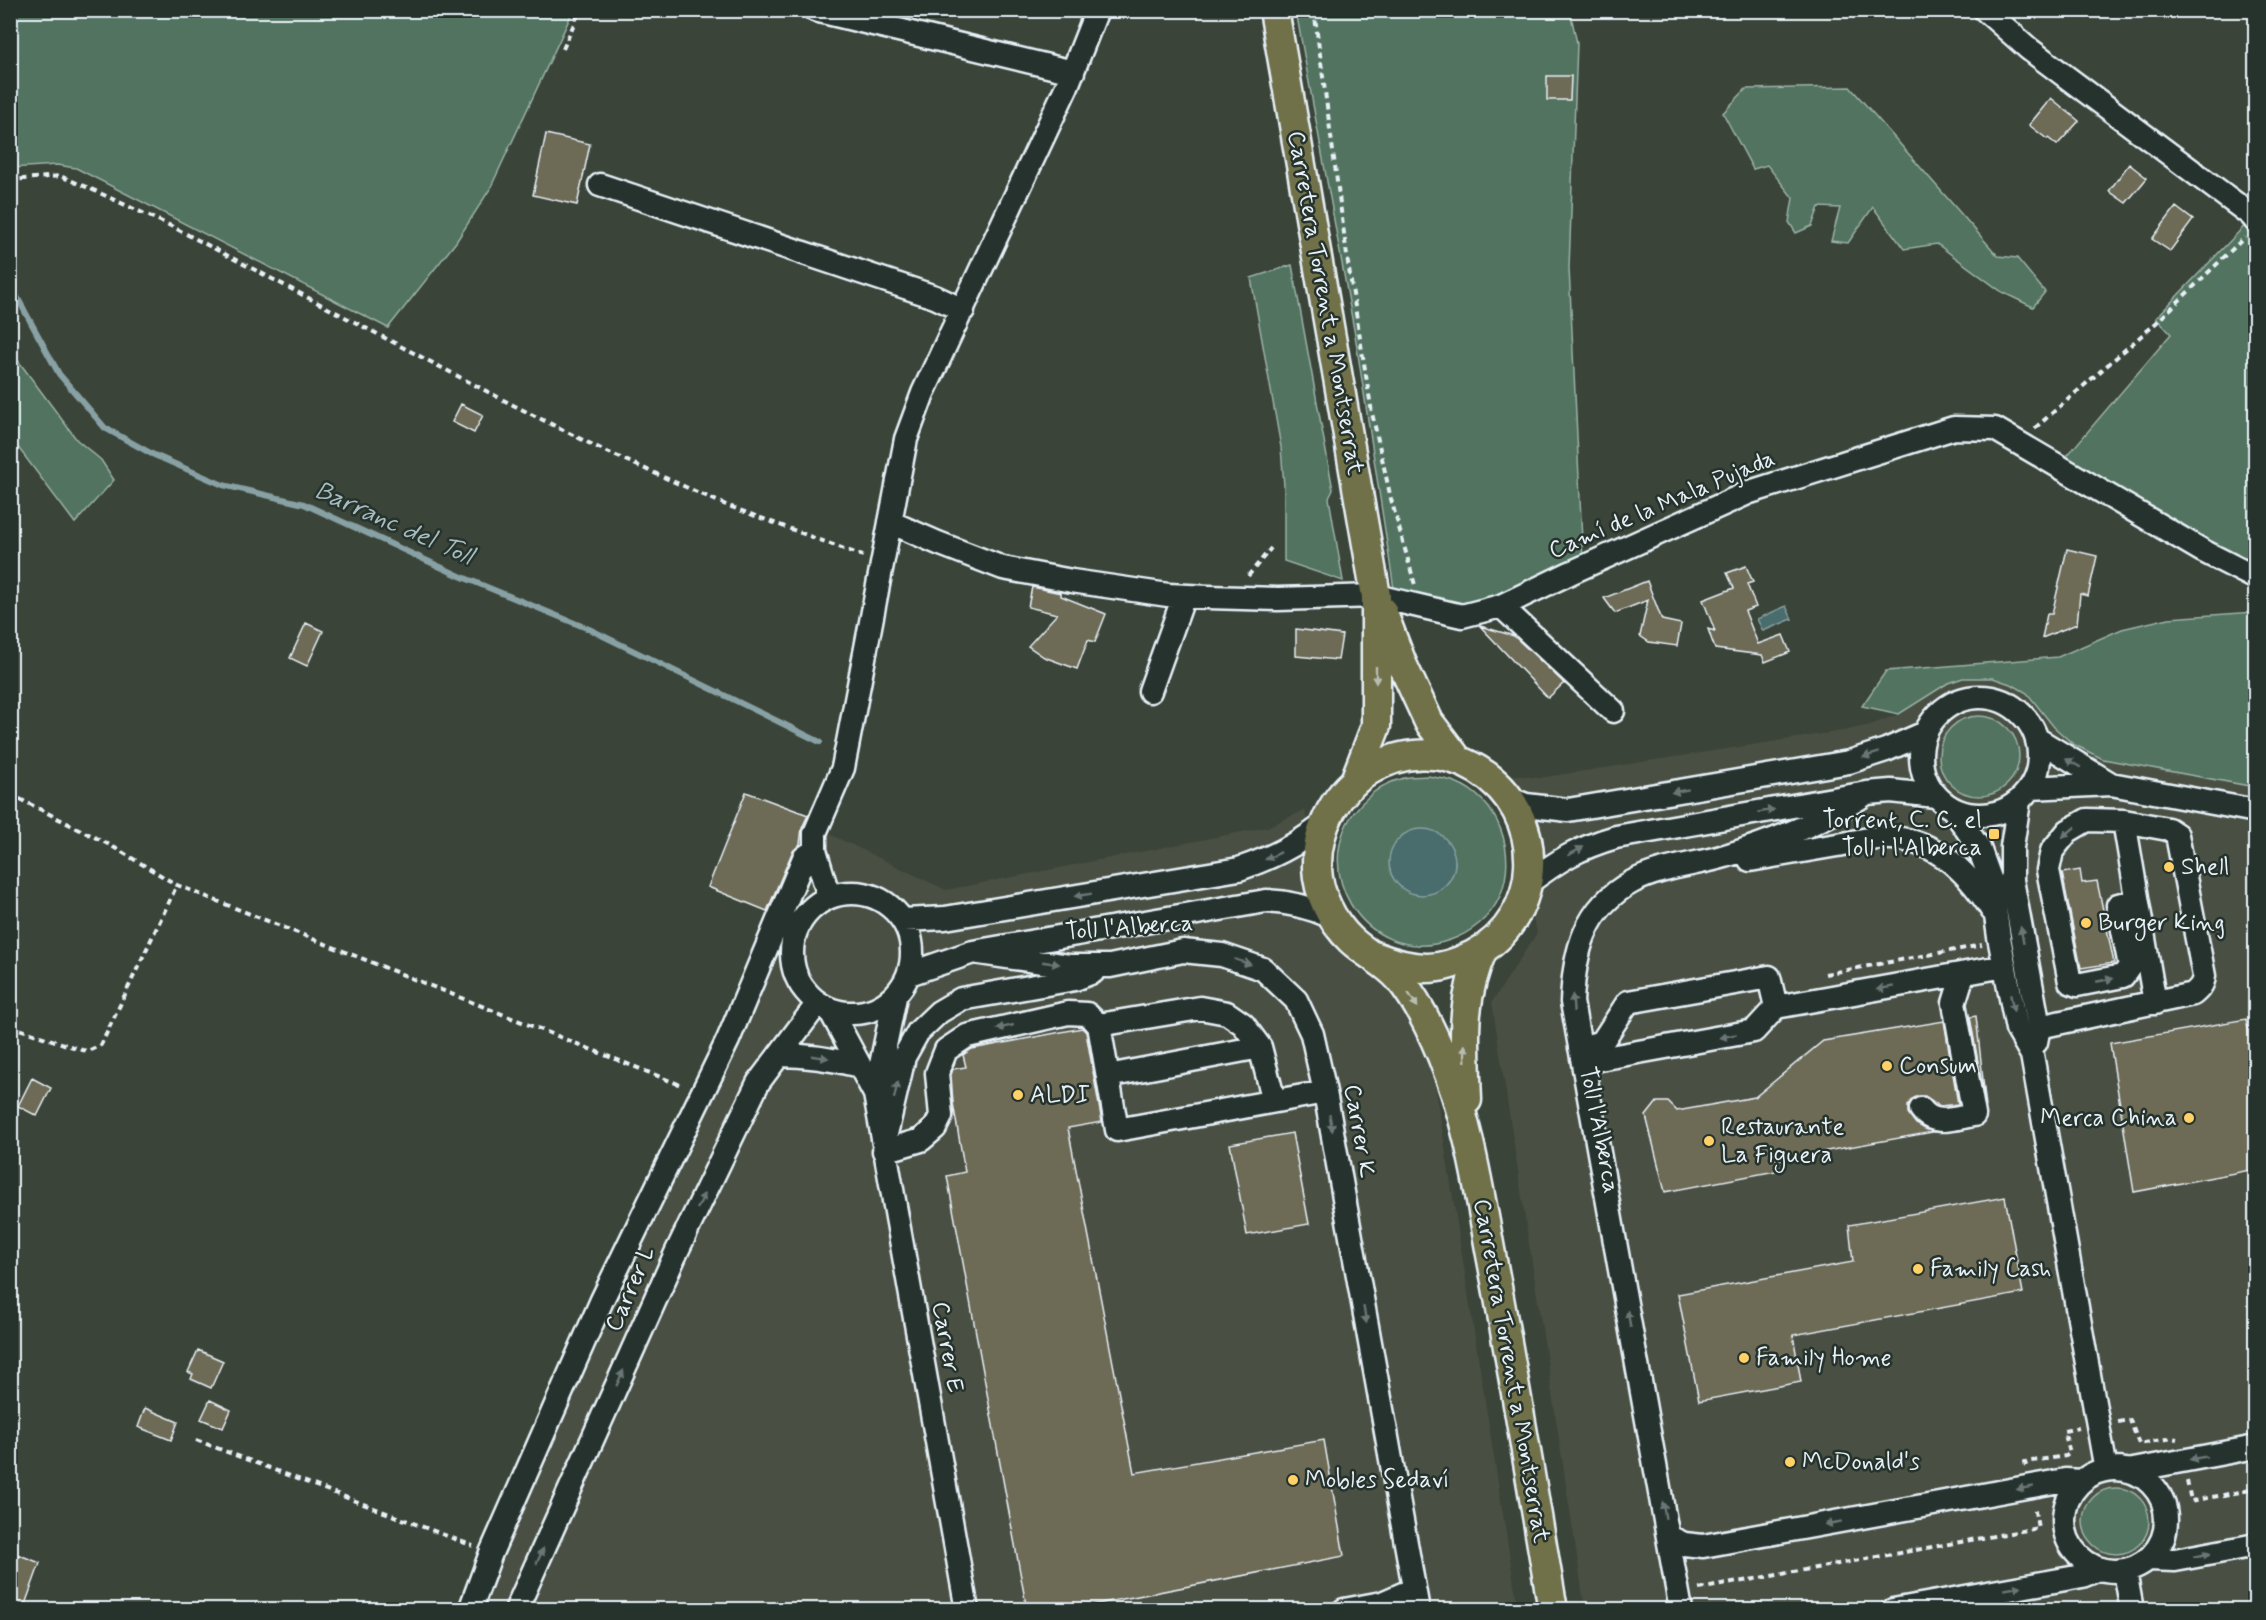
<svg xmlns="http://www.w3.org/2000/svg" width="2266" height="1620" font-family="Mynerve,sans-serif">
  <rect width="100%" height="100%" fill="#3b4439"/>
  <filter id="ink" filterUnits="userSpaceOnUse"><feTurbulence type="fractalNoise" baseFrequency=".0167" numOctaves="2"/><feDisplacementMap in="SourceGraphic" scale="12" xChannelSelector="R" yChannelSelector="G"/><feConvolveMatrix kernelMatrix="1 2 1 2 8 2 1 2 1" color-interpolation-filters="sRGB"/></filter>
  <g filter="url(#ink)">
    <path fill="#4a4f42" d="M1978,677L1993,678L2013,685L2027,693L2054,727L2073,744L2103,759L2255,787V1609H1585L1492,1002L1537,933L1491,772L1539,778L1848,730L1870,725L1899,714L1948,683L1963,678Z
      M1305,810L1311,841L1313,882L1369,957L1429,1046L1518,1609L460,1610L700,1079L811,816L823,831L946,890L1267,827Z"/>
    <path fill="#51735e" stroke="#9cb2ab" stroke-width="1.5" fill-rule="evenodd" d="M11,10H573V11L490,189L456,242L388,328L76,168L57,165L11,168Z
      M1296,11H1570L1577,43L1569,268L1583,562L1484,608L1452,606L1394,589L1355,335Z
      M1850,87L1998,256L2017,258L2045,292L2033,307L2002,292L1937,244L1904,249L1873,207L1848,243L1831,241L1840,208L1819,207L1812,226L1796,233L1789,222L1793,198L1767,165L1753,169L1723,113L1746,89Z
      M2255,215V569L2088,473L2066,457L2171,334L2156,318Z
      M1292,265L1333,490L1329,498L1343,581L1284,561V486L1281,447L1251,278Z
      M11,351L77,440L101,460L114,480L75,523L11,438Z
      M2255,612V787L2103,759L2073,744L2054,727L2027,693L2013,685L1993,678H1963L1948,683L1899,714L1862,706L1886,671L2058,657L2122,629L2169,618Z
      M1939 756a40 40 0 1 1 80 0a40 40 0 1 1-80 0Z
      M1428,776C1437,778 1447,779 1455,782C1499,799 1518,854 1500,896C1491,917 1471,933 1450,940C1364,970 1299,861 1366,799C1375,790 1388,782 1401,779C1409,776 1419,777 1428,776ZM1397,840L1455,862L1453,873L1447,883L1393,877C1388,863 1389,853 1397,840Z
      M2083 1521a33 33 0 1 1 66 0a33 33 0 1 1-66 0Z"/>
    <path fill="#486c6c" stroke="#88a1a4" stroke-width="1.5" d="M1786,606L1792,619L1763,631L1757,619Z
      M1389 862a33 33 0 1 1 66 0a33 33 0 1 1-66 0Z"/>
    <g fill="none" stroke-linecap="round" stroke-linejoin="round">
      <path stroke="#88a1a4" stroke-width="6" d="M10,284L59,374L105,428L152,454L223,485L304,504L460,576L589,629L820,742"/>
    </g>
    <path fill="#6d6a56" stroke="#e8f1f8" stroke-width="1.5" d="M1547,76H1571L1570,100H1547Z
      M2051,98L2079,121L2057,145L2048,138L2047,139L2029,125Z
      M546,134L590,144L577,205L533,195Z
      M2129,164L2147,178L2126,203L2109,191Z
      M2176,207L2193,220L2170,251L2152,239Z
      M461,404L483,415L474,433L452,422Z
      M2067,549L2097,556L2088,596L2080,594L2077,624L2042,638L2047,614H2052Z
      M1746,566L1753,582L1747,584L1756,607L1745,611L1758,644L1783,635L1790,652L1765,662L1762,655L1715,649L1708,629L1715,631L1703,600L1734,588L1727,573Z
      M1647,581L1662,620L1681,624L1677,646L1649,642L1640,636L1648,600L1615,613L1604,598Z
      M1032,587L1061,593V596L1106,614L1095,642L1088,640L1077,669L1044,657L1028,646L1057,614L1028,607Z
      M306,623L323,631L307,666L290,658Z
      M1480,626L1514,636L1564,683L1548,698Z
      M1296,629L1342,635L1338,660L1296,656Z
      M746,792L808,815L802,828L800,844L792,853L767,911L708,887Z
      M2080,870L2082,883L2097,881L2114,963L2081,968L2062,873Z
      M1976,1016L1986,1107L1970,1017Z
      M2246,1019L2256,1067V1169L2134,1192L2110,1043Z
      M1944,1021L1958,1104L1940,1106L1925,1096H1918L1912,1099L1908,1106V1113L1916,1124L1933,1132L1776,1160L1781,1170L1665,1192L1646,1116L1657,1102H1668L1677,1111L1755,1097L1823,1041Z
      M1082,1028L1086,1032L1102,1122L1068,1128L1134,1473L1324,1440L1344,1556L1066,1610H1027L947,1176L965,1172L953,1103L951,1075L953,1069L966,1067L963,1055L972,1049Z
      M32,1078L51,1088L37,1116L18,1106Z
      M1292,1133L1309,1224L1247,1235L1230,1144Z
      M2005,1197L2023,1293L1793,1335L1801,1382L1699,1401L1678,1294L1853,1262L1849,1225Z
      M198,1350L223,1361L211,1388L191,1379L193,1374L188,1372Z
      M210,1400L231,1410L223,1428L201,1419Z
      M145,1408L178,1422L171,1440L138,1427Z
      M17,1554L40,1563L23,1610H10V1571Z"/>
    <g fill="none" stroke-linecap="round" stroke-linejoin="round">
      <defs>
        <path id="minor" d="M815,10L1073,72
          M1985,10L2029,49L2251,215L2256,221
          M600,185L935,297L963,310
          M890,522L938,543L1003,568L1072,581L1168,595L1208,597L1278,599L1376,596L1462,616L1501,606L1570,573L1750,492L1954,428L1995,429L2203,551L2256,578
          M1501,606L1613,711
          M1150,691L1184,596
          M1921 756a59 59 0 1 1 118 0a59 59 0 1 1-118 0Z
          M2037,739L2111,784
          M2030,788L2111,784L2256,811
          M1510,799L1526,805L1568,810L1849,762L1886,750L1925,733
          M2019,801L2012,847V880L2039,1027L2036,1042
          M1953,809L1979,848L1991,881L1999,937L2017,1029L2032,1055L2106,1470
          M2124,821L2155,1003
          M1750,860C1779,855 1808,850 1837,845C1850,843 1864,839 1878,838C1931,835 1966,869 1992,910
          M1528,883C1559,860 1578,848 1616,837L1867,793L1891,791L1936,796
          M792 953a60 60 0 1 1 120 0a60 60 0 1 1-120 0Z
          M829,897L815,850V833L843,768L906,439L923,393L1067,86L1097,10
          M904,920L945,918L1239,869C1271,858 1295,846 1323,825
          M973,952L1069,966H1110L1183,951L1222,955L1263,969L1296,1000L1312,1034L1325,1092L1418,1610
          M909,974L973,952L1266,901C1291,902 1310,907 1332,917
          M830,1010L875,1094L967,1610
          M2039,1027L2193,994C2199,989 2203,985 2204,976L2177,835L2168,829L2124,821L2087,820L2068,831L2052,851L2048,870L2070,982L2077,985L2123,976L2130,966L2118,905L2137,901
          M1580,1048L1602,1042L1628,1002L1769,977L1776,1007
          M779,1055C808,1055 833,1059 860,1066
          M1583,1062L1754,1031L1776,1007L2005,966
          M1108,1076L1260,1047
          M875,1094L895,997
          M1274,1101L1260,1047L1243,1024L1227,1013L1200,1008L1099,1025L1117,1130L1325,1092
          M1921,1109C1934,1127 1955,1118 1974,1115L1954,1003L1963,974
          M886,1134L904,1057L918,1032L939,1012L961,999L1075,979L1093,972
          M884,1151L921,1140L935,1128L941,1116L937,1073L946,1050L967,1036L1068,1013L1087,1014L1099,1025
          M2064 1520a51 51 0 1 1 102 0a51 51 0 1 1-102 0Z
          M2128,1471L2256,1447
          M1669,1537L1684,1544L1703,1546L2065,1480L2082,1481
          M2149,1559L2175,1560L2256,1545
          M2125,1571L2132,1610
          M470,1610L491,1553L602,1300L728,1040L804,858L815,850
          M516,1610L677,1251L758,1083L818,1003
          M1344,1610L1382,1603L1414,1589
          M1681,1610L1572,1002C1574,953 1584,908 1632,882C1660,867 1695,865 1725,856C1775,841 1823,822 1867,793
          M1893,1610L2082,1576L2099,1569"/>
        <path id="major" d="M1274,10L1376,596V726L1356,778
          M1382,611L1403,666L1429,722L1458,760
          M1374,956C1392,963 1408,968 1427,968C1443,968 1459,962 1473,955C1546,918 1548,812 1478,770C1404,725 1315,784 1317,868C1318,894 1332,922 1351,940C1366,954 1386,963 1399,978C1417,1000 1431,1029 1442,1056C1469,1121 1479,1191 1492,1260C1514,1376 1533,1493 1553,1610
          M1467,1100C1465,1043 1459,1004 1483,949"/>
      </defs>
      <use href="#minor" stroke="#e8f1f8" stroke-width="27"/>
      <use href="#major" stroke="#e8f1f8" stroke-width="33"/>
      <path stroke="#e8f1f8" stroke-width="4" stroke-dasharray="6 4.5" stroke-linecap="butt" d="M1314,10L1348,263L1372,413L1391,499L1415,585
        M563,49L580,10
        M10,180L60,176L91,189L173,227L513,405L605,451L726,505L863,556
        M2035,428L2156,323L2245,237
        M1248,576L1271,548
        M10,794L110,845L177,885L683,1086
        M1825,974L1982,945
        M10,1026L82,1050L88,1051L101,1045L177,885
        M2118,1422L2130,1420L2139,1444L2172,1438L2177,1439
        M196,1440L473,1546
        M2026,1466L2025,1462L2066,1456L2070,1453L2064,1431L2078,1428
        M2187,1481L2191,1501L2256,1489
        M1699,1589L2038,1528L2034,1506"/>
      <use href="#minor" stroke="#26332d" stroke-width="22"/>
      <use href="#major" stroke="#70704a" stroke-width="28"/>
    </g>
    <defs><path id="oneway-solid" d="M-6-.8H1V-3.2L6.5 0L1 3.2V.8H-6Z" transform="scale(1.5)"/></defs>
    <g fill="#b8bdb2">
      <use href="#oneway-solid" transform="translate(1376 675) rotate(90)"/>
      <use href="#oneway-solid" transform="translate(1413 1000) rotate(57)"/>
      <use href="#oneway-solid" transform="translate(1465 1053) rotate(-92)"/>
    </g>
    <g fill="#6a7674">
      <use href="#oneway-solid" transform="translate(1871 755) rotate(163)"/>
      <use href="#oneway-solid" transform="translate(2073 763) rotate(-150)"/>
      <use href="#oneway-solid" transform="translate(1680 791) rotate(170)"/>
      <use href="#oneway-solid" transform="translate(1766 811) rotate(-10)"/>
      <use href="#oneway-solid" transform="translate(2069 832) rotate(140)"/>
      <use href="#oneway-solid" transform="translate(1576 851) rotate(-29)"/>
      <use href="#oneway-solid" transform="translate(1273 856) rotate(155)"/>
      <use href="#oneway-solid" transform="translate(1083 895) rotate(171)"/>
      <use href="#oneway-solid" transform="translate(2022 935) rotate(-100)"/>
      <use href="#oneway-solid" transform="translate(1243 962) rotate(18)"/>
      <use href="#oneway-solid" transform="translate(1051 963) rotate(8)"/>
      <use href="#oneway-solid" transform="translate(2105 980) rotate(-11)"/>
      <use href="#oneway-solid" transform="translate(1885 988) rotate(170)"/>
      <use href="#oneway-solid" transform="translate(1573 1003) rotate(-94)"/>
      <use href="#oneway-solid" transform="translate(2012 1003) rotate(79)"/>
      <use href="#oneway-solid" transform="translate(1005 1027) rotate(167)"/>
      <use href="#oneway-solid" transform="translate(1728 1036) rotate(170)"/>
      <use href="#oneway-solid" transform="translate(820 1057) rotate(8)"/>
      <use href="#oneway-solid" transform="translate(896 1090) rotate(-77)"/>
      <use href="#oneway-solid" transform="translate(1331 1123) rotate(80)"/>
      <use href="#oneway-solid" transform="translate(701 1201) rotate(-64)"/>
      <use href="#oneway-solid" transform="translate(1365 1315) rotate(80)"/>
      <use href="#oneway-solid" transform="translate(1629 1319) rotate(-100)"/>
      <use href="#oneway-solid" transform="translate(620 1378) rotate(-66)"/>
      <use href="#oneway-solid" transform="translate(2198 1458) rotate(170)"/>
      <use href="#oneway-solid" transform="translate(2025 1488) rotate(170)"/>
      <use href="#oneway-solid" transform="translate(1664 1510) rotate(-100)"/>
      <use href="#oneway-solid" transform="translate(1833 1523) rotate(170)"/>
      <use href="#oneway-solid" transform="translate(2202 1555) rotate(-10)"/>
      <use href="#oneway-solid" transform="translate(540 1556) rotate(-66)"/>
      <use href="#oneway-solid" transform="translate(2013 1588) rotate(-10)"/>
    </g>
  </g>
  <g fill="#ffd166" stroke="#26332d" stroke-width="2">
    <rect x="1988" y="828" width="12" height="12" rx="3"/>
    <circle cx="2169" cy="867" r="6"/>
    <circle cx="2086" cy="923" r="6"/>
    <circle cx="1887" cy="1066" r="6"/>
    <circle cx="1018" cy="1095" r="6"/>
    <circle cx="2189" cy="1118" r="6"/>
    <circle cx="1709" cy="1141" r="6"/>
    <circle cx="1918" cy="1269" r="6"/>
    <circle cx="1744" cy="1358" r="6"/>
    <circle cx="1790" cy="1462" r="6"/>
    <circle cx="1293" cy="1480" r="6"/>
  </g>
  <g text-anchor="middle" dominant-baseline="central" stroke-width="5" stroke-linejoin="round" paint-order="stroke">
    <g font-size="24" fill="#e8f1f8" stroke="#26332d">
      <text transform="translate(1325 303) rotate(80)">Carretera Torrent a Montserrat</text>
      <text transform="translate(1662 505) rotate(-23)">Camí de la Mala Pujada</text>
      <text transform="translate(1129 928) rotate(-4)">Toll l'Alberca</text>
      <text transform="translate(1599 1130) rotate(79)">Toll l'Alberca</text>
      <text transform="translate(1359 1131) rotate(80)">Carrer K</text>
      <text transform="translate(631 1289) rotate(-66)">Carrer L</text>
      <text transform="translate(947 1347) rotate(80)">Carrer E</text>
      <text transform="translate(1511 1371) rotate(80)">Carretera Torrent a Montserrat</text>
    </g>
    <g font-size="24" fill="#e8f1f8" stroke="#26332d" text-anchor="start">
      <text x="1982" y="820" text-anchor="end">Torrent, C. C. el<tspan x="1982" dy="28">Toll i l'Alberca</tspan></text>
      <text x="2181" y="867">Shell</text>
      <text x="2098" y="923">Burger King</text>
      <text x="1899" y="1066">Consum</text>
      <text x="1030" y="1095">ALDI</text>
      <text x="2177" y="1118" text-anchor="end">Merca China</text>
      <text x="1721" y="1127">Restaurante<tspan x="1721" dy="28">La Figuera</tspan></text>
      <text x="1930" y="1269">Family Cash</text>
      <text x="1756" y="1358">Family Home</text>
      <text x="1802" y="1462">McDonald's</text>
      <text x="1305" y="1480">Mobles Sedaví</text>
    </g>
    <g font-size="26" font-style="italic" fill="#a8bcc0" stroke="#26332d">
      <text transform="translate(394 524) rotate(24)">Barranc del Toll</text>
    </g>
  </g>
  <rect width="2266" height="1620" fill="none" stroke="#26332d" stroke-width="36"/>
  <rect x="18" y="18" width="2230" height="1584" fill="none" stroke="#e8f1f8" stroke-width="2" filter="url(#ink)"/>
</svg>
